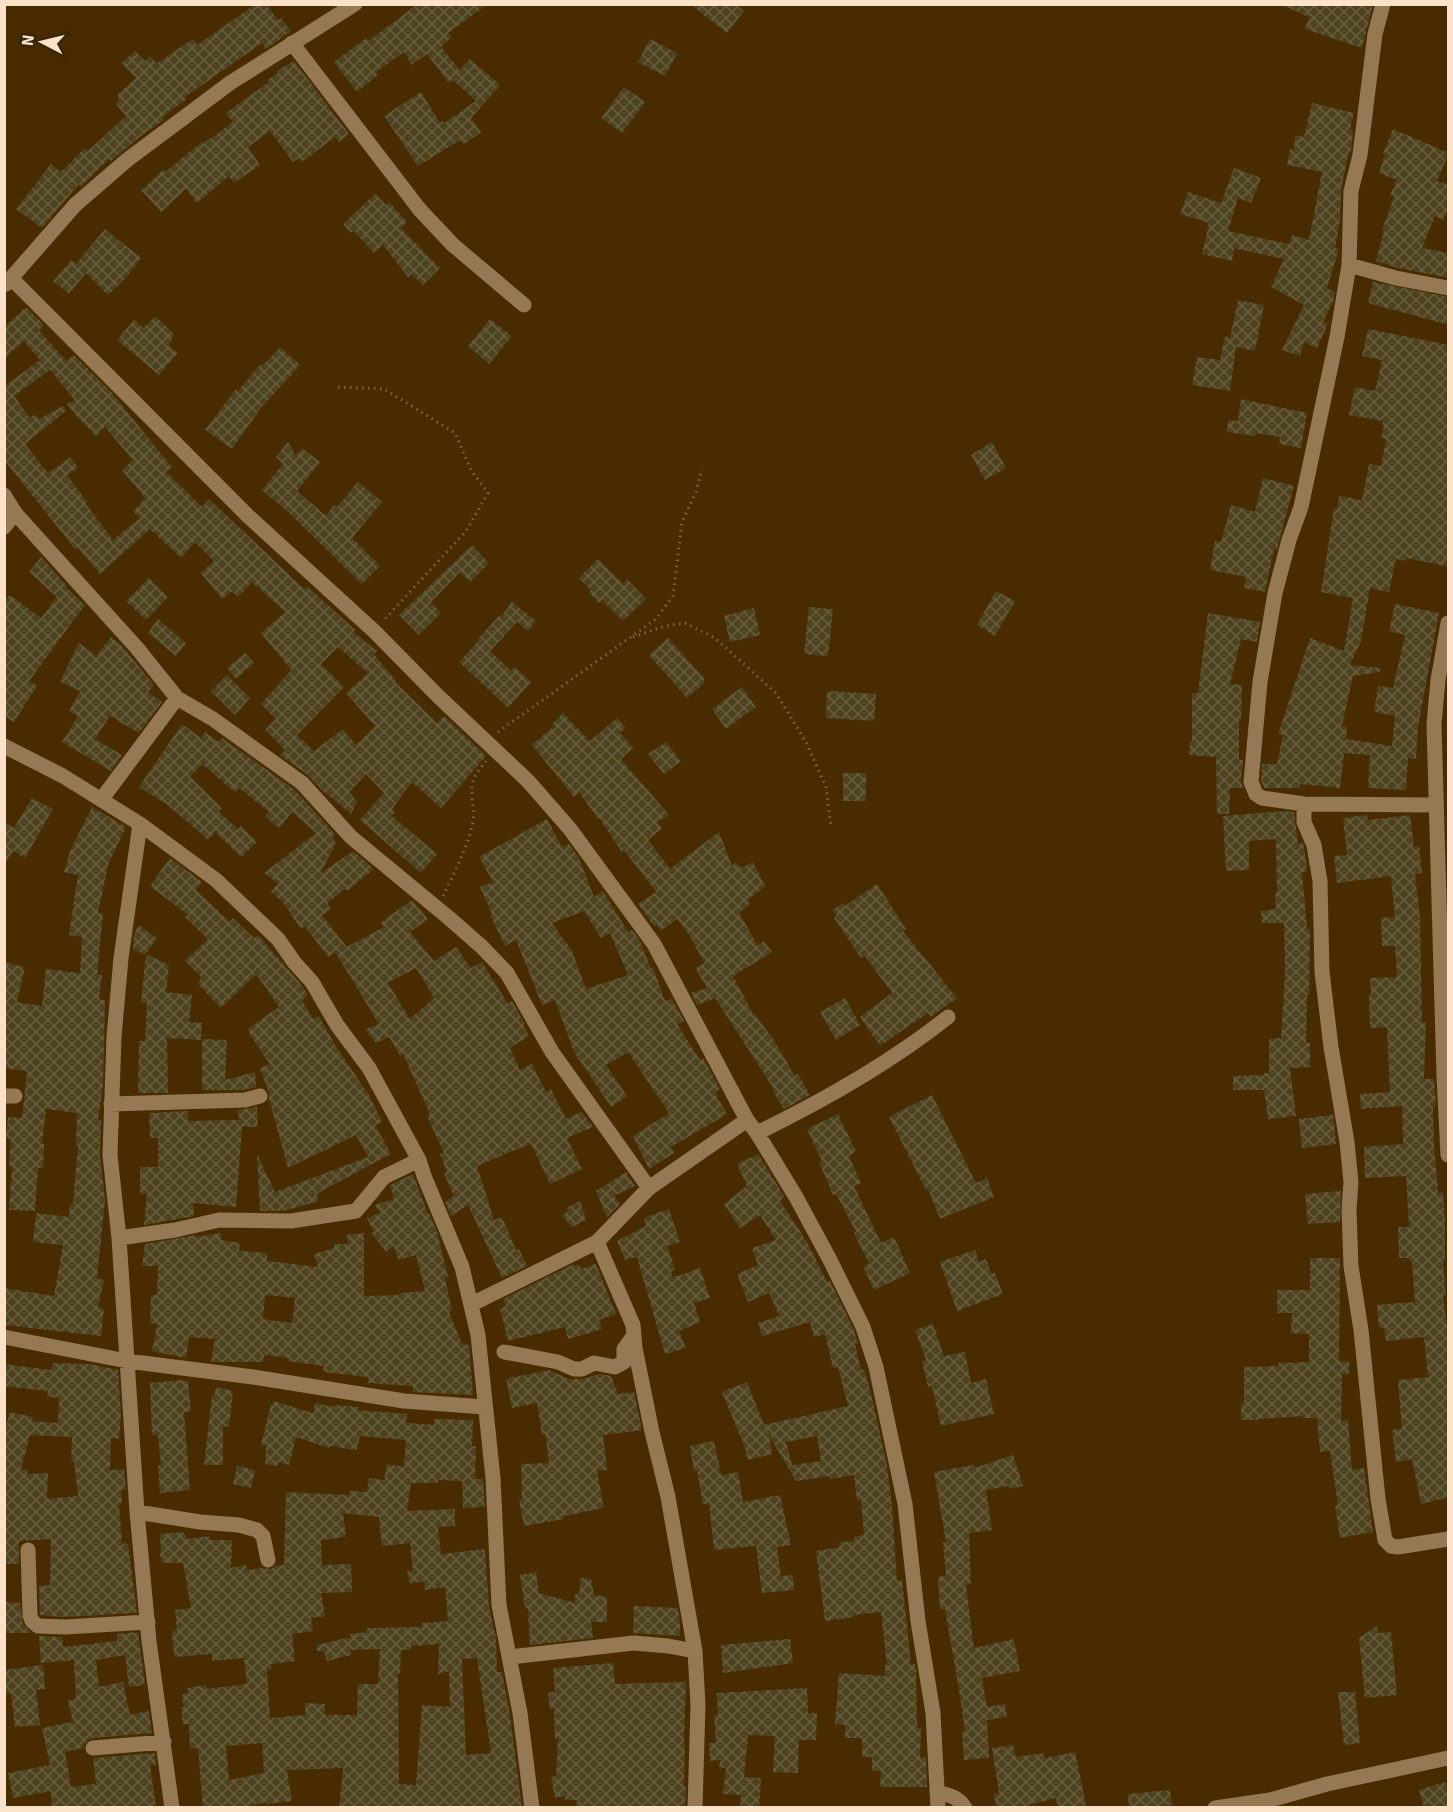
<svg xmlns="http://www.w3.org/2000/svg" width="1453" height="1812" font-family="Signika,sans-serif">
  <defs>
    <pattern id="building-cross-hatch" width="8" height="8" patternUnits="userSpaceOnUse" patternTransform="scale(1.5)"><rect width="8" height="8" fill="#4e431f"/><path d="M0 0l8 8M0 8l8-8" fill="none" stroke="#685e3e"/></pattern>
  </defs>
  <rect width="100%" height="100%" fill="#482c00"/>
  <path fill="url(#building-cross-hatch)" fill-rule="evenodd" d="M256,4H266L278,20L281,18L291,31L266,49L262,43L185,97L187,99L162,117L164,120L142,135L111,161L109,159L81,187L79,184L42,228L16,209L51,164L61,172L85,148L88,151L126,116L116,104L119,99L118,94L136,78L122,63L135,51L145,61L150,56L157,63L193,39L197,45Z
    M418,4H488L448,33L452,37L441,47L460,70L470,59L500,85L471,118L481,132L463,145L460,140L418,166L384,116L421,92L440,123L443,121L444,123L476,101L453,80L449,83L427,54L412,65L404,52L376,72L378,75L357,92L334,62L366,38L368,41Z
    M690,4H735L744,11L727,33Z
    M1280,4H1373L1362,48L1305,29L1309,17Z
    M650,39L677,53L665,76L638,62Z
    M294,61L349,134L339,142L335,137L302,162L299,158L293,162L270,131L248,147L260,165L234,183L229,176L197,203L186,189L161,212L141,190L163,170L165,172L202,142L203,144L233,122L226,113L269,82L268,80L278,73L277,71Z
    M624,87L645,102L622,133L601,118Z
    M1312,103L1354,113L1350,129L1353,130L1351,151H1349L1341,190L1340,220L1335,248L1339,249L1327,288L1335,292L1333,302L1323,322L1328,324L1317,348L1304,342L1300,356L1282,350L1304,305L1271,287L1284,259L1234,248L1232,261L1202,254L1209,223L1180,214L1188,192L1221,203L1234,168L1261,178L1251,203L1238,198L1228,231L1289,244L1292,235L1309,240L1322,172L1287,165L1290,149L1294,150L1295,135L1304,137Z
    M1393,129L1449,153L1437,181L1449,185V208L1443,220L1435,216L1422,248L1449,253V278L1398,268L1376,261L1384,231L1382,230L1394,197L1390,195L1397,180L1379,173L1385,154L1383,153Z
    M375,194L386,205L389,202L407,222L401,228L440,268L423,285L412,274L408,277L383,245L374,253L354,231L351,233L343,224Z
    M105,229L141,258L124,280L108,295L86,273L69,294L53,281L71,260L76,264Z
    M1373,282L1449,297V325L1368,303Z
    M1238,300L1264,305L1255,351L1236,347L1230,391L1192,385L1197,357L1220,360L1225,336L1230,338Z
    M26,307L44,325L39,330L66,361L74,355L110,391L172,467L166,472L202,507L209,499L304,589L307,586L355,630L353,632L377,651L374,655L396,680L395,682L437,723L444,716L486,756L441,808L412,782L392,809L395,812L392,816L437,854L421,873L360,820L384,793L366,774L349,792L357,802L351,814L321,789L308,775L280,755L285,750L265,730L276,719L261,704L291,670L261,633L285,612L252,582L238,597L232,591L222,599L201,573L214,561L195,542L181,558L150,529L100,574L77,547L75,549L4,460V383L6,385L40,360L24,341L4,359V327ZM50,370L75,400L67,404L77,417L96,436L105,427L133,460L122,470L145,498L133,511L140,518L113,540L85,503L87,502L67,475L78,468L71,457L48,473L25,444L66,411L63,406L39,419L35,414L30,418L14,396ZM338,647L368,673L346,693L375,726L356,745L343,729L314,751L297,735L344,687L321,664Z
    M155,316L174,334L169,346L178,353L159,375L117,340L134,320L143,328Z
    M490,319L512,336L489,364L468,346Z
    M1368,329L1449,345V567L1407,558V561L1396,559L1389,592L1370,588L1361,641L1350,665L1380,668V672L1353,676L1342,725L1347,727L1346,739L1392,746L1395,716L1374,712L1378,686L1393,688L1405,635L1389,631L1395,604L1439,613L1418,727L1416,759L1408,758L1406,790L1368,788L1370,755L1344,753L1340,788L1300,784V788H1264L1261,780L1262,764H1277L1283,735L1278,734L1310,638L1344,651L1353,598L1321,592L1334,508L1337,509L1339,496L1362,500L1369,464L1381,466L1386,439L1381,438L1384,425L1382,424L1383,421L1349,415L1355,387L1375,391L1382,360L1362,356Z
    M280,347L300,365L261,408L232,449L205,430L236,389L238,391L261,364L263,365Z
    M1241,399L1307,413L1301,448L1279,444L1280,437L1256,433V436L1227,432L1228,420L1238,421Z
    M288,442L296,456L302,448L320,462L297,491L326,516L334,505L337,507L358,482L382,502L352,538L380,566L362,584L288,512L262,490L283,464L276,457Z
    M992,442L1006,468L985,480L971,455Z
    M1263,478L1294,486L1277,549L1274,548L1265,592L1244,588L1246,577L1210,570L1215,541L1221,542L1231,505L1255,512Z
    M472,545L489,563L470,582L460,572L431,602L441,613L419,635L399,615Z
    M41,557L67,586L66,587L85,605L29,681L37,686L14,722L4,716V601L10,595L41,618L57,597L29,572Z
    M598,559L623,584L627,579L646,599L623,621L602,600L599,603L589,593L591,590L579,578Z
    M149,578L168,597L146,620L126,601Z
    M996,591L1015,601L995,636L977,625Z
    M512,602L536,621L528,631L517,622L490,651L511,671L515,667L531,682L508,708L459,662L479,640L478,639L499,616L501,617Z
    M809,607L833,609L828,656L804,654Z
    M754,608L760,635L730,642L724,616Z
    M1208,613L1260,622L1257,642L1241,639L1230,684L1242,685L1241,721H1239V760H1243L1241,781L1243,788H1230L1229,814H1217L1216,757L1189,755L1190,741L1192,742V693H1198Z
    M158,619L186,643L176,656L148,633Z
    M111,637L122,646L154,685L148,692L162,702L139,733L110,716L95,739L122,755L111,771L62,742L78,716L69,711L80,691L60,682L79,643L96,656Z
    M668,638L704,678V683L687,698L649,655Z
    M245,653L254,663L236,679L227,668Z
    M227,675L250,698L235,715L211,691Z
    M742,687L756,707L726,729L712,709Z
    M827,691L876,694L874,721L826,718Z
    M563,713L590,741L617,718L626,728L620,733L633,748L621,759L669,815L657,822L662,828L648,840L670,869L719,832L732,866L736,862L741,868L753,862L765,886L748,900L750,904L739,913L758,946L764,941L772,952L733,976L753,1014L754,1013L773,1039L795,1076L798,1074L810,1095L784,1109L772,1090L774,1089L715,998L697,1005L691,993L707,988L695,968L705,963L689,935L677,919L661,931L657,925L654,926L638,904L656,892L624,850L622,852L599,818L598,819L579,792L574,797L532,745L554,726L552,724Z
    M182,724L201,738L205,732L219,742L222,738L295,790L335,834L332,837L336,843L320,874L353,851L374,869L347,891L345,889L327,903L331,909L322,915L347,947L384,927L381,922L412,900L428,919L410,932L434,961L456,947L471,968L482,962L508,1004L512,1001L525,1024L523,1025L529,1036L510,1048L520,1070L532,1064L546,1092L551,1089L566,1119L582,1112L593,1127L567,1138L582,1169L550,1184L531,1144L505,1154L501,1150L503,1155L477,1166L494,1220L502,1217L516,1250L519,1249L527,1266L502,1278L468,1205L451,1216L445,1202L454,1196L444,1174L447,1172L440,1154L444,1153L427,1116L430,1114L403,1054L400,1056L389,1037L376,1043L365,1029L379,1024L335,952L328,957L305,926L301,929L282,901L271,892L278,883L264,873L316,833L292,812L279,828L265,816L269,812L239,788L235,792L202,764L190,777L222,808L219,812L238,829L241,826L257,842L241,857L215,832L208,840L168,805L139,787ZM416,968L434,998L410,1019L388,983Z
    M666,742L681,761L664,774L648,754Z
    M843,773H866V801H843Z
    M32,798L53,809L25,858L13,851L4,865V822L14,828Z
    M92,807L126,827L108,865L98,913H103L97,975H102L99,999L105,1000L103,1085L98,1120H101L100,1156L105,1200L97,1278L104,1280L98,1307L104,1309L101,1336L4,1325V1288L54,1296L63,1245L33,1242L36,1213L69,1217L70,1204H73L78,1145H76L77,1113L46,1109L42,1144H44L43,1168H38L35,1211L9,1210L12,1166H9L11,1139L6,1138L8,1117L22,1118L27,1071L4,1068V962L25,967L17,1002L42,1006L46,969L80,973L82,937L69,935L78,875L64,872L70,851Z
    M1285,811L1294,812L1298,844L1303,843L1306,859L1307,872H1302L1307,929H1310L1309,995H1307L1306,1043H1310V1067L1290,1068L1296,1116L1268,1119L1264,1090H1233V1076L1264,1075V1073H1269V1039L1281,1038L1285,972L1284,923H1262L1261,911L1276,909L1275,893H1277L1276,839L1249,841V870L1226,871L1223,816Z
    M1367,815L1368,820L1410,815L1414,847L1419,846L1422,873L1415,874L1420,916L1422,1022L1426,1023L1424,1079H1434L1436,1106H1433L1434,1143L1438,1193L1443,1192L1445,1221V1261H1443L1446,1296H1443L1449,1343V1497L1421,1504L1412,1459L1396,1462L1392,1430L1402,1428L1398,1380L1428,1377L1424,1337L1386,1341L1384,1328H1379L1377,1305L1415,1302L1412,1261H1409V1258H1399L1398,1227H1409L1406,1176L1365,1178L1364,1147L1403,1144L1402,1106L1361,1109L1360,1094L1390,1092L1387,1027L1370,1028L1369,995H1371L1370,978L1397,977L1395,946H1382L1381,918L1395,917L1391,876L1337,883L1334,856L1347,855L1343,818Z
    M547,819L562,847L569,844L579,858L594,897L603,891L628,932L632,930L640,941L651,969L653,968L665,1001L672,999L684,1021L677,1024L700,1060L703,1058L720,1089L715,1093L727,1114L671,1147L674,1153L649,1169L633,1136L669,1113L628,1052L606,1065L627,1096L611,1107L574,1052L555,1000L542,1005L516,940L505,946L490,915L492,914L480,887L493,882L479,857ZM584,911L601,938L610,933L628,975L586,989L572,951L552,923Z
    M170,858L202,882L196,890L230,922L233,918L254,938L258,935L299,982L308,995L302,1000L313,1019L319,1016L333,1042L369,1095L382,1122L375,1125L391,1154L318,1193L317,1195L319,1201L283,1211H260L257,1154L275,1192L368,1157L356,1135L288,1168L269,1099V1093L260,1068L270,1064L249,1033V1028L279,1007L256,974L221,1008L198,984L201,977L185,961L208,939L185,917L188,915L150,886Z
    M877,884L906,929L903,931L957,998L931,1017L928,1013L914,1023V1022L880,1046L860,1017L892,993L865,956L861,958L834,918L837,916L832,910L843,903L845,906Z
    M138,925L157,938L145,955L133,949L134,936Z
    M148,955L169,965L166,992L192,995L189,1022L202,1023L201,1040L167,1038L168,1093H138L139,1041H145L147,1003H141L145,961Z
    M845,998L860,1025L836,1040L820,1012Z
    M202,1039L227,1040L225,1080L255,1072L256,1087L244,1090H202Z
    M932,1095L976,1183L987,1178L994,1197L940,1219L928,1189L926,1190L889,1117Z
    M257,1107L258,1127H242L236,1207L193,1203L194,1216L144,1225L147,1194H140V1167H158V1138H150L149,1113L188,1111V1121L240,1120L237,1110Z
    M838,1114L856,1151L849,1156L861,1183L854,1186L881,1243L894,1237L910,1273L874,1290L863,1266L869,1264L854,1233L856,1232L836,1194L833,1195L819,1162L822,1161L807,1129Z
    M1333,1115L1336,1144L1302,1148L1299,1119Z
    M758,1154L784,1196L780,1201L807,1242L827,1282L830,1281L854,1330L858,1344H855L861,1370L864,1369L873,1402L887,1466L892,1506L897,1581L902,1580L911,1664H915L916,1670L917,1728H921L920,1757H926L927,1787H880L881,1771H872V1757H862V1738H845V1725L835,1724L839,1673L885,1676V1665H887L881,1612L854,1615V1617L825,1621L816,1551L840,1547L839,1542L855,1541L854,1537L864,1535L861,1500L857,1501L854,1475L830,1479V1476L796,1481L769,1435L772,1454L748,1460L741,1435L740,1436L722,1392L747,1382L764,1425L848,1406L838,1367L833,1368L825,1334L814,1337L810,1322L762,1336L758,1323L779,1316L769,1293L748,1302L737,1274L758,1265L752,1248L776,1240L760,1215L740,1228L724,1204L747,1186L737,1164ZM817,1436L821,1461L792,1465L786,1442Z
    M626,1172L635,1186L614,1196L620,1204L607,1217L596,1191Z
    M413,1174L428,1214L429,1213L437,1232L448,1277L445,1278L452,1311L449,1312L462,1344L469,1345L473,1395L413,1392V1386L368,1383V1377L323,1372L324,1366L288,1361L289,1358L264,1355L263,1362H211L215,1339L189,1337L186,1358L152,1351L157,1324L150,1323L151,1295H157L158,1266H142L145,1244L196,1235V1237L221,1233V1240L240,1243L239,1251L267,1253V1261L318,1267L314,1254L334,1248V1244H348L347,1235L364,1233V1296L400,1295L399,1293L425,1291L416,1255L398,1260L394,1246L386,1252L371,1232H374L367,1218L380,1213L375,1205L394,1199L390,1185ZM265,1295L295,1298L292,1323L263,1319Z
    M1341,1191L1340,1222L1308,1224L1305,1194Z
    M580,1201L586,1220L572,1227L562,1216L568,1210L567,1208Z
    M669,1209L680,1242L667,1246L675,1269L671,1272L673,1277L678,1276L700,1268L710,1298L694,1303L700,1322L679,1331L686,1348L665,1354L637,1257L625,1260L617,1241L646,1226L644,1218Z
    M975,1250L979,1262L986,1259L991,1273H995L1003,1294L957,1311L940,1262Z
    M1310,1258H1340L1339,1361H1349V1374L1342,1375L1341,1421L1348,1420L1352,1470L1364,1468L1373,1532L1340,1538L1335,1506L1338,1505L1330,1451L1320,1452L1317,1418H1303V1416L1258,1419V1420H1241V1403H1244V1367L1278,1366V1363L1309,1362V1334L1291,1333L1292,1313H1277V1290H1310Z
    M574,1264L575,1266L579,1264L581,1269L596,1264L616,1314L599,1320L602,1329L568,1339L565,1327L508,1341L500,1309L506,1306L503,1299Z
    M933,1324L944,1356L965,1352L971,1383L986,1379L994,1414L941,1426L932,1386L928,1387L922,1361L926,1360L915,1330Z
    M53,1363L89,1364L118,1370L121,1415L119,1439L111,1438L110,1470L124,1469L126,1489L121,1490L122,1503L119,1505L122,1543L128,1544L137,1613L61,1617L40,1615L39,1586L50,1585L51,1539L19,1541V1564H4V1433L10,1412L33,1417L32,1421L58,1423L59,1398L47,1397L48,1391L4,1386V1364L51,1370ZM30,1435L72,1437L71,1461H74L78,1496L47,1499L48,1473L27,1474L28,1470L21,1469Z
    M549,1370L569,1379H583L599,1374L611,1376L618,1394L634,1392L642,1430L603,1435L607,1470L597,1471L604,1508L564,1516V1519L524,1526L519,1500H522L521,1464L549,1463L545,1433L542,1435L537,1403L512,1408L506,1379Z
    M183,1380L188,1382L191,1411L184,1412L190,1490L160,1493L158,1466L161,1465L158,1435H152L150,1383Z
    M216,1387L233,1391L229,1427L223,1426V1465H204L212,1396L214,1397Z
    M274,1401L313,1413L315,1403L334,1407L335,1405L358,1407V1410L407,1414L406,1423L434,1425V1419L473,1420L472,1446H476L475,1479H483L485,1507L463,1508L462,1481L438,1480V1483H411L407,1511L455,1509V1526L438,1527L441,1554L485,1549L489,1606L496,1639L497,1672H502L510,1715L522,1808H339L343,1768L287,1770L292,1801L267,1804V1802L239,1808H203L198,1748L190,1749L189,1724H183L181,1707H184L182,1695L188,1693L187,1688L206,1685L207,1689L247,1684L244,1658L212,1661V1654L174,1657L172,1631H177L175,1610L191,1608L183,1563H163L159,1553H161L160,1534L183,1532L188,1539L209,1536L210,1540H232L231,1568L246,1565L247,1570L263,1568L271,1569L275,1566L284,1565L286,1492L349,1495L350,1491L367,1492L369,1478L384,1480L387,1464L404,1467L406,1440L360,1436L357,1450L330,1446L329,1448L296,1437L289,1465L278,1462L277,1466L265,1464L266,1446L261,1445L271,1404L273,1405ZM343,1513L379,1517L382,1546L410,1543L413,1570L407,1572L410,1584L424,1581L425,1590L445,1587L448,1621L422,1623V1627L366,1628L367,1632L350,1634L351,1637L317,1645V1651H324L327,1661L351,1655L350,1650L380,1649L378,1684H358L357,1715H325V1704L305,1703V1715L270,1718L267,1670L272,1669L271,1664L295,1661L292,1634L313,1631L311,1618L325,1616L321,1593L352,1592L351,1564L322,1565L321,1540L346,1537ZM439,1644L438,1674L449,1671L450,1707L422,1705L416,1785L399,1784L398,1674H400L401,1650H411V1646ZM477,1658L491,1753L466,1755L462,1659ZM262,1743L264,1773L229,1780L226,1746Z
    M714,1441L721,1475L738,1472L743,1502L780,1495L791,1545L777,1547L781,1576L793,1575L794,1590L762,1593L756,1546L714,1550L709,1503L703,1504L697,1471H694L690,1446Z
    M1013,1455L1023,1486L1010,1489L1009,1486L986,1490L992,1530L969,1533L971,1584L966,1585L974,1648L1014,1639L1020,1671L982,1678L987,1707L1005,1704L1007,1717L987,1720L989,1758L964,1760L962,1732L965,1731L959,1690L945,1609H940L938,1577L946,1576L943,1542H946L934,1472L974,1465V1468Z
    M237,1466L255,1470L251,1488L233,1484Z
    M536,1572L539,1593L575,1603V1595L579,1594L581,1578L591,1579L594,1595L607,1597V1622H591L593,1638L530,1645L528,1609L525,1607L520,1575Z
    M5,1602L20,1603L23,1624L31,1633H4Z
    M634,1606L678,1608L680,1624V1636L633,1633Z
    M1377,1626L1378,1633L1391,1632L1397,1695L1365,1698L1359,1638Z
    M138,1632L145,1685L129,1687L125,1655L96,1660L99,1687L123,1682L130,1715L149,1711L152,1733L92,1738L87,1740L83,1748L65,1752L71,1787L96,1784L93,1758L155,1753L156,1765H150L156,1808H52L51,1791L13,1798L8,1773L50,1765L42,1728L73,1722L68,1701L76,1698L74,1660L41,1663L39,1636L62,1637L63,1647L117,1641V1634Z
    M790,1639L793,1663L723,1673L721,1645Z
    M613,1663L615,1684L686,1682L684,1744H685L684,1787H686L685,1808H576L577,1800H565V1796L555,1798L551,1777L556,1776L558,1739H555L554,1709L550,1710L548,1693L555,1692L553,1668Z
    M43,1665L45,1689L36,1690L40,1725L15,1727L11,1693L4,1694V1670Z
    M807,1688L808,1713H817L816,1740H799L798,1773L773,1772L775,1736L748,1735L744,1777L761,1778L759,1808H740L741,1795L723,1794L726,1768H719L720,1760L710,1761L709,1743H716L714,1715H718L717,1693Z
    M1338,1692H1355L1360,1743L1344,1745Z
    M1013,1745L1016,1757L1044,1753L1045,1758L1075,1752L1086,1805L1058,1808L1056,1798L1017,1808H996L994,1794L999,1793L992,1748Z
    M1445,1782L1449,1795V1808H1424L1419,1790Z
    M1170,1790L1172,1805L1129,1808L1128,1794Z"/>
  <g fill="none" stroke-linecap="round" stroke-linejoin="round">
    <path stroke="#7e643d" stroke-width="3" stroke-dasharray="1.5 4.5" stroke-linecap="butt" d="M338,387L384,389L455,433L471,470L488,493L466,531L384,620
      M633,637L665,626L685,623L715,638L776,693L806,742L826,787L831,827
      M498,732L656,619L673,596L682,522L696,492L702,469
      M443,896C454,873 466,851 472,826C477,809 467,791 475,776C478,770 483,766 486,761"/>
    <path stroke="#957854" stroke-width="15" d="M1383,4L1375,34L1360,155L1351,191L1349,265L1337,337L1301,507L1289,540L1275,593L1260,682L1251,782L1256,794L1262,798L1304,804L1436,805
      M292,43L420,210L453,245L524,305
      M1349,265L1396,278L1448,288
      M12,279L248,516L374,631L439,697L528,781L570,829L654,944L747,1120L757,1133L796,1197L830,1260L863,1327L876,1367L905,1504L918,1621L933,1713L938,1808
      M6,284L75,205L127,160L230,83L355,4
      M4,495L15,513L137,648L177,698L213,719L302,783L351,837L449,918L482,947L507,973L552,1052L649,1188
      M4,527L15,513
      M1448,623L1438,680L1434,724L1444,1076L1448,1155
      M4,746L63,776L140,824L216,880L278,939L294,962L312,982L337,1025L369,1068L419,1160L424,1176L462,1267L478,1335L493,1478L499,1605L520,1713L532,1808
      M101,800L177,698
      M1304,804V822L1314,845L1320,881L1322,972L1331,1047L1347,1142L1351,1182L1349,1210L1351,1266L1361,1330L1378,1499L1385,1540L1391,1546L1398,1547L1448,1539
      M140,824L121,958L114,1037L110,1155L119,1238L137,1512L149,1641L172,1808
      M4,1096H15
      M111,1104L245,1100L260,1096
      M757,1133C825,1100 889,1064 948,1017
      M119,1238L175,1230L219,1220L291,1221L356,1211L384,1177L419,1160
      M597,1242L633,1325L635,1348L652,1432L668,1497L695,1651L698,1705L695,1808
      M472,1304L597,1242L649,1188L747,1120
      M4,1337L127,1361L253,1377L404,1401L484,1407
      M504,1352L558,1362L574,1369H582L594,1363L615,1367L624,1362V1349L634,1335
      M137,1512L200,1522L239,1525L257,1530L263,1536L268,1560
      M28,1550L30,1615L32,1621L38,1626L65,1627L148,1622
      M510,1657L634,1643L668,1646L695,1651
      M93,1748L164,1742
      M937,1792C949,1795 959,1797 965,1808
      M1215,1808L1270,1800L1327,1784L1448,1758"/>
  </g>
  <rect width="1453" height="1812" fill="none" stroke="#fae3c8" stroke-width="12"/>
  <g transform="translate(42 42) rotate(277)" stroke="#382407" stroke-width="4.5" paint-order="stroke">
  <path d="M0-4.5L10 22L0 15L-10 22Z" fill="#fae3c8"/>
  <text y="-9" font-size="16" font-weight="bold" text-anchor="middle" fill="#fae3c8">N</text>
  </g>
</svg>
